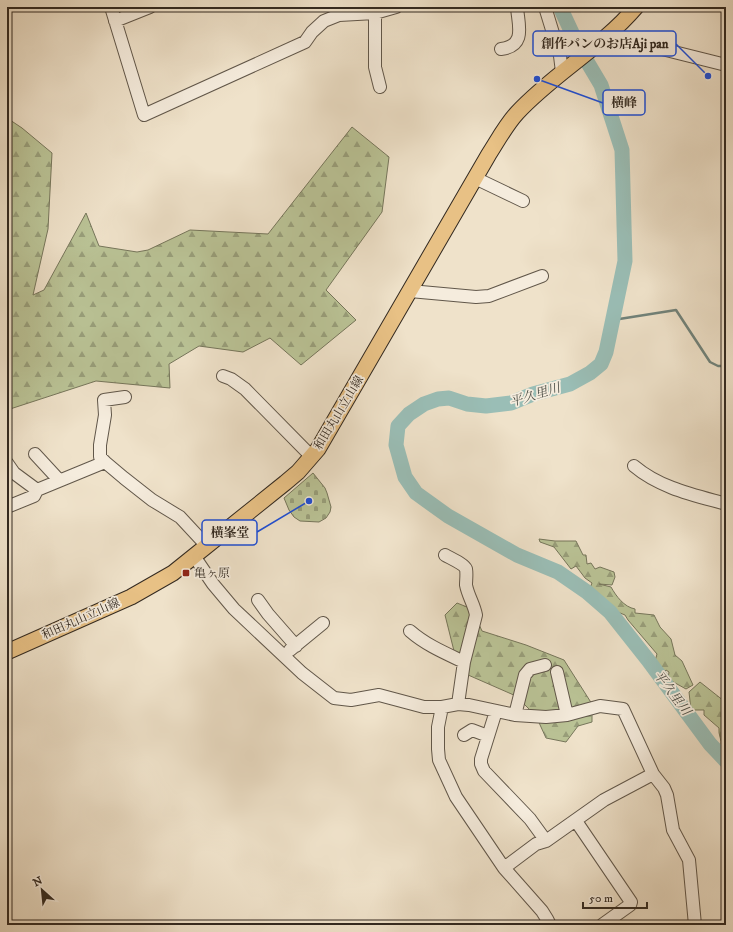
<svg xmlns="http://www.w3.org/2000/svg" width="733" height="932" font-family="'IM FELL DW Pica','Noto Serif JP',serif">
  <defs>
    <pattern id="forest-firs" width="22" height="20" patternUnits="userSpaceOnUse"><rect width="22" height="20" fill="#bac396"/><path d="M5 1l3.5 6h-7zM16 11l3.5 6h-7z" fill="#989e7a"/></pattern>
    <pattern id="cemetery-stones" width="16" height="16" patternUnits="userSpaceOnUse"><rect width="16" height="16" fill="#bac396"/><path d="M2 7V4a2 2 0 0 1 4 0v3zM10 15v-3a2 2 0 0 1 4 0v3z" fill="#989e7a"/></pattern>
  </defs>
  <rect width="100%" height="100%" fill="#efe2ca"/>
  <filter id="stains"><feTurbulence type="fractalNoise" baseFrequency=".005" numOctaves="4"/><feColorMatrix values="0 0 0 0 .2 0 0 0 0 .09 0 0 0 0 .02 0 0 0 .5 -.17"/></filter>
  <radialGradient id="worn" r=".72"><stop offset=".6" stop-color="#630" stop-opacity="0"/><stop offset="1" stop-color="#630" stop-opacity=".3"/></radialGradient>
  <path fill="url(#forest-firs)" stroke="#76765b" d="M7,118L22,128L52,153L48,229L33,295L44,290L86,213L99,246L137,252L148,250L190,230L268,234L352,127L389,157L382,212L326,290L356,320L301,365L270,338L243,352L199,346L169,364L170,388L96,381L7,410Z
    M539,539L555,541H576L583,555H586L587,564L591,563L595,569L600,567L614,572L615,577L612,585L599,584L611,587C616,596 624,607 635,609V613L654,615L660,627L671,639L675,655L682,661L693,685L686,689L668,679L669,672L666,670L664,672L655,661L657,654L628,620L625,615L610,609L595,596L594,592L590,588L592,583L585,578L576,566L571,569L554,547L540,542Z
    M457,603L472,609L482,631L526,645L564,660L592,704V722L578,726L566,742L546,738L536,716L516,696L459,671L445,615Z
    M700,682L724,701L726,705V745L721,746C722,739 718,735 719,728L704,715V710H691L689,692Z"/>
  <path fill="url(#cemetery-stones)" stroke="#76765b" d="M313,473L325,488L327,493L331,507L330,512L326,518L319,522L300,521L294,517L289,510L284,498Z"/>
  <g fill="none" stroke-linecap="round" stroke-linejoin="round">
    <path stroke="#70827a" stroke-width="2.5" d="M613,320L676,310L710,362L718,366H726"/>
    <path stroke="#9abeb6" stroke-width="15" d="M560,7L579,48L601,85L622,150L625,261L606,352L601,364L590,373L570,384L533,394L511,403L486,406L467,404L449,398L438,399L424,404L409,414L398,426L396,445L405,477L416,493L448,516L517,555L558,572L587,592L610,612L648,660L710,744L726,761"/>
    <defs>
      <path id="minor" d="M111,7L144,115L305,42L312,32L324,21L339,15L375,13L396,7
        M373,7L375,13V67L380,87
        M545,7L560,56L562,72
        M115,21L150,7
        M615,30L618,38L726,65
        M501,49C527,46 518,24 517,7
        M475,178L523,201
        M410,291L476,297L489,296L542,276
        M223,376L231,379L245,389L312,457
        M125,397L104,400L105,415L100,445V457L105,462L124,478L152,500L180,517L206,545
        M35,454L59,480
        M7,463L14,473L37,490
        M634,466C660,488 694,495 726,504
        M7,507L34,496L37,490L105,462
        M445,555C450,558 464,564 466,569C467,574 466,580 466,585C468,596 474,604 476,615L464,662L458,704
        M194,556L213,584L234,609L302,673L334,698L351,700L379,695L424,707H442L458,704L469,705L515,715L546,717L567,715L600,706L623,709L653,774L664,788L667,795L673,830L689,860L695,925
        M258,600L268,614L296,646
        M410,631C426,645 445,653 464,662
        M290,650L323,623
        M557,672L567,715
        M442,707L438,727V749L439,760L456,797L504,868L542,911L547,919L550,925
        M496,711L481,759V764L484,771L530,819L546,841
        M515,715L525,675L530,669L545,665
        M464,735L472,730L488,736
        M576,821L631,902L630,905L602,925
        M504,868L536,844L546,841L604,800L653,774"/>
      <path id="major" d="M7,652L131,597L173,573L285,483L298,472L318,449L489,154C498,140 506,125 517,113C553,74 601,48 636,7"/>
    </defs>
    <use href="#minor" stroke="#61574a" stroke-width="14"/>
    <use href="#major" stroke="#322920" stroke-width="17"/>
    <use href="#minor" stroke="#f5ecdd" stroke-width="12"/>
    <use href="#major" stroke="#e8c185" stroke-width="15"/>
  </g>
  <rect fill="#8f2418" stroke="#f5ecdd" stroke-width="1.5" x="182" y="569" width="8" height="8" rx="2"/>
  <g text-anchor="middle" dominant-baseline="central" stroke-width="3.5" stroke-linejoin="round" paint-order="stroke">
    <g font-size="12" fill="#322920" stroke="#f5ecdd">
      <text transform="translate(339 413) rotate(-59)">和田丸山立山線</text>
      <text transform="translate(81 619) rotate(-24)">和田丸山立山線</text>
    </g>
    <g font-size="12" fill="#322920" stroke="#f5ecdd" text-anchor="start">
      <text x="194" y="573">亀ヶ原</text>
    </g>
    <g font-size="13" font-style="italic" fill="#4c4e46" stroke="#f5ecdd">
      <text transform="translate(535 395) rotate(-17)">平久里川</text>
      <text transform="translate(672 693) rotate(53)">平久里川</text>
    </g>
  </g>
  <path fill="none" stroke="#1d4ed8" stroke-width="1.5" d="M708 76L676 44M537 79L603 103M309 501L257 532"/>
  <g fill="#1d4ed8" stroke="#f5ecdd" stroke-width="1.5">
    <circle cx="708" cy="76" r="4"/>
    <circle cx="537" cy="79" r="4"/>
    <circle cx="309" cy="501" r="4"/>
  </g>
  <g fill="#f5ecdd" stroke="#1d4ed8" stroke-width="1.5">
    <rect x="533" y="31" width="143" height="25" rx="4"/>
    <rect x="603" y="90" width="42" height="25" rx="4"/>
    <rect x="202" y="520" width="55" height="25" rx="4"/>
  </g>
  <g font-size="13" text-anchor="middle" font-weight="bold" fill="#322920">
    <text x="605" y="48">創作パンのお店Aji pan</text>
    <text x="624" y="107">横峰</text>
    <text x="230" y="537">横峯堂</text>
  </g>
  <rect width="733" height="932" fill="none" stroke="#efe2ca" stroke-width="24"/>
  <rect x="8" y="8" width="717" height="916" fill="none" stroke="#322920" stroke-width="2"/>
  <rect x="12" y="12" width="709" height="908" fill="none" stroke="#322920"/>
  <g transform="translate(42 890) rotate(333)" stroke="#f5ecdd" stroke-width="3" paint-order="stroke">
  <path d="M0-3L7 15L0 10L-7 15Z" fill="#322920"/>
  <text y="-6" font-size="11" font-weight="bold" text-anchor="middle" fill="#322920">N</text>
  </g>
  <path d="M583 902v6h64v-6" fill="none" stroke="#322920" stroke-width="2"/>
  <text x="589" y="902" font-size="12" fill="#322920" stroke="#f5ecdd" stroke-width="3" paint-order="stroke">50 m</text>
  <rect width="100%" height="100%" filter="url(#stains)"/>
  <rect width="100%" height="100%" fill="url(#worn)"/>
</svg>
